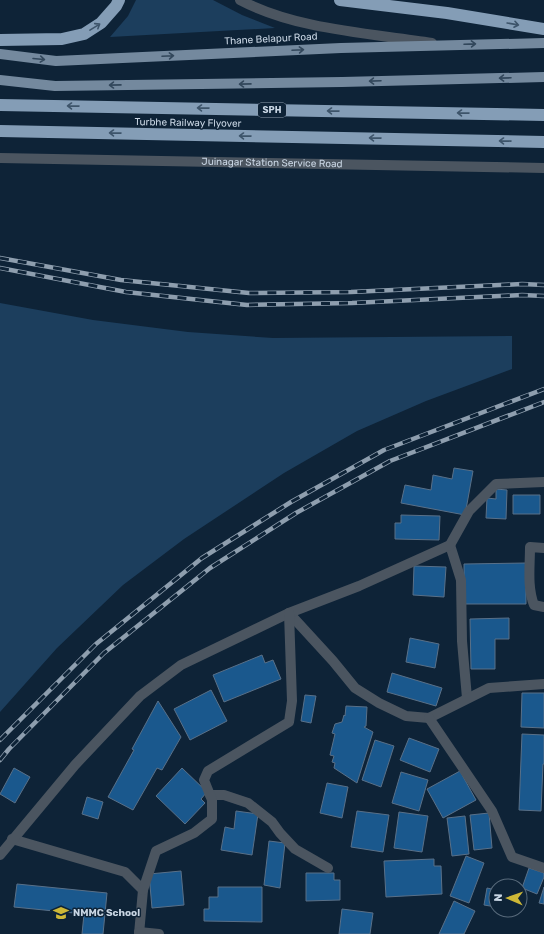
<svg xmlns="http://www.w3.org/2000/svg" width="544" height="934" font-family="Rubik,sans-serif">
  <rect width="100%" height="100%" fill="#0e2337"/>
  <path fill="#1c3e5d" d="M136,0H213L242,15L275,28L110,37L128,16Z
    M0,303L93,320L188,332L273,338L512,336V369L426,401L357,431L284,473L184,539L123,585L57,648L0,712Z"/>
  <path fill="#1a588d" stroke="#597088" d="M454,468L473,471L465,515L401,503L405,485L431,490L433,475L452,479Z
    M496,489L507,490L506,519L486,518L487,498L496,499Z
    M513,495H540V514H513Z
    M401,515L440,516L439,540L395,539V523H401Z
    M526,563V604H464V564Z
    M414,566L446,567L444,597L413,595Z
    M509,618V639H495V669H471L470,619Z
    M410,638L439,644L435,668L406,662Z
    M262,655L265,663L273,660L281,679L224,702L213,675Z
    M392,673L442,688L436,706L387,692Z
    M211,690L227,721L190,740L174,709Z
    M522,693H544V728L521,727Z
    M305,695L316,696L311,723L301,721Z
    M158,701L181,737L162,770L157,768L133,810L108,797L134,750L132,749Z
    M346,706L367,707L366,726L364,727L373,732L357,783L334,768L335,763L332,762L334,756L330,755L335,734L332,733L335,724L342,722L344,715L345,716Z
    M522,734L544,735V764H543L541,811L519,810Z
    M409,738L439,749L430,772L400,760Z
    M375,740L394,746L381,787L362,780Z
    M14,768L30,777L15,803L0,794Z
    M182,768L207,792L201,799L205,803L185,824L156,796Z
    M460,771L476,800L443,818L427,789Z
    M401,772L428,780L419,811L392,803Z
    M327,783L348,787L342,818L320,813Z
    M87,797L103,802L98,819L82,814Z
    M236,811L258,814L252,855L221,850L225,827L234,829Z
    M357,811L389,815L383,852L351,847Z
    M399,812L428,816L422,852L394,848Z
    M489,813L492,848L474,850L470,815Z
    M465,816L469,854L452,856L447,818Z
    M269,841L285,843L280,888L264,885Z
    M466,856L484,863L469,903L450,896Z
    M434,859V866H441L442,894L386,897L384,861Z
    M529,868L544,873V877L537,894L522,888Z
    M181,871L184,905L152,908L149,874Z
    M306,873H334V880H340V900L306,901Z
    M17,884L107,893L103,934H82L84,914L14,907Z
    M218,887H262V922L204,921V909H209V897H218Z
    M544,887V904L539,903Z
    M487,888L496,890V907L484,905Z
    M454,901L475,911L464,934H439Z
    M342,909L373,913L370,934H339Z"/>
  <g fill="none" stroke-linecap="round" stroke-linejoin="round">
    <g stroke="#4b5560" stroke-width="10">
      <path d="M240,0C297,30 370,33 432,43"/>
      <path id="s1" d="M0,158L544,168"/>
      <path d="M450,545L461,580L462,641L467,698"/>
      <path d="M544,548L530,547C530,566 527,587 534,605L544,607"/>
      <path d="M289,613L333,661L355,688L379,703L406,716L429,718L489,688L544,684"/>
      <path d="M429,718L492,811L512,857L544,868"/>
      <path d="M210,795H224L248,803L272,822L280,833L295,849L328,868"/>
      <path d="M12,839L125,872L143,890L139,934"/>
      <path d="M0,855L75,765L140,696L181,665L289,613L359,586L450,545L469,511L496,484L544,482"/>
      <path d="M143,890L156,851L194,833L212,819V800L204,780L208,771L289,722L292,701L289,613"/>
      <path d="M139,932L159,934"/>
    </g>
    <path stroke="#74899e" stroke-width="10" d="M0,54L56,61L341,48L544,43
      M0,80L55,86L342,82L544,77"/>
    <path stroke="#849db6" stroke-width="12" d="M340,0L447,13L544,29
      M0,40L62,39L84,34L101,23L116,6L119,0
      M0,105L544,115
      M0,131L544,142"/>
    <defs>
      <path id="rail" d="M0,258L121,280L249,293L351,292L522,284L544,285
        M0,268L126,292L247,305L352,303L522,295L544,296
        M0,740L96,644L202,558L291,502L384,450L544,389
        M0,760L9,749L104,653L210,568L296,513L390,461L544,402"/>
    </defs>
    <use href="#rail" stroke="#8e9eae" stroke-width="4.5"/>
    <use href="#rail" stroke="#0e2337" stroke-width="3" stroke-dasharray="9" stroke-linecap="butt"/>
  </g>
  <defs><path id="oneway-shaft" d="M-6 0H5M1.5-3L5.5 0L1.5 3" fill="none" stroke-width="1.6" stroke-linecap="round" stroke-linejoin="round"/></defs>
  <g stroke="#3d546a">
    <use href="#oneway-shaft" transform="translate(513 24) rotate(10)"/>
    <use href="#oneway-shaft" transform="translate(95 27) rotate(-32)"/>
    <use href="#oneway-shaft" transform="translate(73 106) rotate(-179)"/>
    <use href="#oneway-shaft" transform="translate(203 108) rotate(-179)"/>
    <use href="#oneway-shaft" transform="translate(333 111) rotate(-179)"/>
    <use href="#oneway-shaft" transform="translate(463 113) rotate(-179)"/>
    <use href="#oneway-shaft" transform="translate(115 133) rotate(-179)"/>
    <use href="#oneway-shaft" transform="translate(245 136) rotate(-179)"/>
    <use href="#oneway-shaft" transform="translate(375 138) rotate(-179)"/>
    <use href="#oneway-shaft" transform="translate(505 141) rotate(-179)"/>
  </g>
  <g stroke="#32475b">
    <use href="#oneway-shaft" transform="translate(470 44) rotate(-2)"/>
    <use href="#oneway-shaft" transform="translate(298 50) rotate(-3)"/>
    <use href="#oneway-shaft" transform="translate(168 56) rotate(-3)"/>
    <use href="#oneway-shaft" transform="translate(39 59) rotate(5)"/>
    <use href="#oneway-shaft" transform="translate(505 78) rotate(178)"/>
    <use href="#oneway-shaft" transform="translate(375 81) rotate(178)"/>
    <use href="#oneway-shaft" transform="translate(245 84) rotate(179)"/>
    <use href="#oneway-shaft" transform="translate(115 85) rotate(179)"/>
  </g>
  <defs>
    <symbol id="school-bare" viewBox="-9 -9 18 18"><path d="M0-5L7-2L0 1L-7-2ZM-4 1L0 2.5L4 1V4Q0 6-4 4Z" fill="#ceb837" stroke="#0e2337" stroke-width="2.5" paint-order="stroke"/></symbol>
  </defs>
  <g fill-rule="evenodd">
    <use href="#school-bare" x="50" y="902" width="22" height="22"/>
  </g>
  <g text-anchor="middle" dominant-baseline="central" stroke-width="3" stroke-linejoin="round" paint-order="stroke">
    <rect fill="#0e2337" stroke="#91a0b0" stroke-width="1" x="258" y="103" width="28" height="14" rx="3"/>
    <g font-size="9" font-weight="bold" fill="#c9d6e4">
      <text x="272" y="110">SPH</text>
    </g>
    <g font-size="10" fill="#c9d6e4" stroke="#0e2337">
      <text transform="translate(271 39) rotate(-3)">Thane Belapur Road</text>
      <text transform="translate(188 123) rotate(1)">Turbhe Railway Flyover</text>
      <text stroke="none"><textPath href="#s1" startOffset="272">Juinagar Station Service Road</textPath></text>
    </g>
    <g font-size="10" font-weight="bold" fill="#c9d6e4" stroke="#0e2337" text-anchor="start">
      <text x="73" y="913">NMMC School</text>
    </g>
  </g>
  <g transform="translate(508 898) rotate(272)"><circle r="19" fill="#0e2337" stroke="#596b7c"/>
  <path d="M0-3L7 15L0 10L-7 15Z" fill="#ceb837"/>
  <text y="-6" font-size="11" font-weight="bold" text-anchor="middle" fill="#c9d6e4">N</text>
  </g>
</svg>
